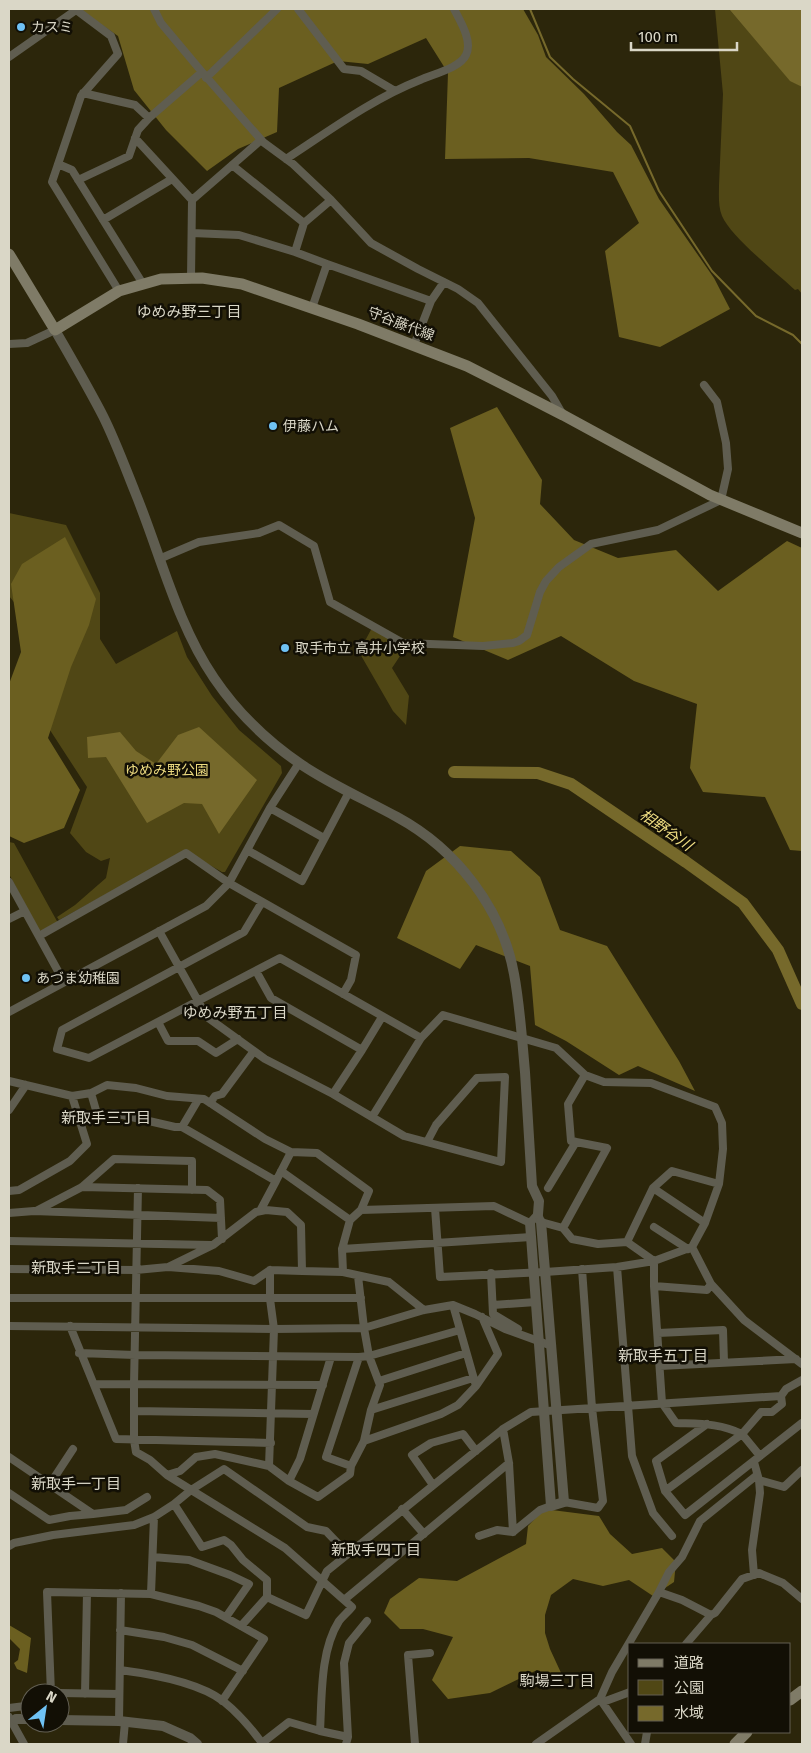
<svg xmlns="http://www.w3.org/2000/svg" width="811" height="1753" font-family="'Fira Sans','Noto Sans JP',sans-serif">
  <rect width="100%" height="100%" fill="#2c260b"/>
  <path fill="#504715" d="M715,9H729L790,80L802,87V294L798,289L795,290C777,273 731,237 722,216C718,206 719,195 719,185L723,94Z
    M9,513L66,525L100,593V639L116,664L177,631L187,657L212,696L239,730L281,766L282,773L225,872H222L185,851L59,920L57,917L75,905L106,878L110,858L101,861L86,852L70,833L87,787L48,727L22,612L9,596Z
    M373,626L408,644L392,668L409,696L406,725L393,711L359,652Z
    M9,842L14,843L58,923L42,931L39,930L9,874Z"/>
  <path fill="#6b5f20" d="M79,9H523L538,35L546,57L584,94L617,132L631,145L659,199L714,278L730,309L660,347L619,337L605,251L639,223L613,172L529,158L445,159L448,73L426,38L368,64L338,61L279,88L277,132L238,149L207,171L166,130L134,90L118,36Z
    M497,407L542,480L540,504L574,540L618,558L676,550L718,591L787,541L802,548V851L790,850L765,797L703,792L690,768L697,704L634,681L561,636L508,660L453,637L475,518L450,428Z
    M65,537L96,599L89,625L71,667L48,738L80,790L64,828L24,843L9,836V684L21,652L11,584L22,564Z
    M460,846L511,851L540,877L560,930L607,946L679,1061L695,1091L638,1066L619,1075L566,1041L535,1025L530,966L476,945L460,969L397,938L426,871Z
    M544,1509L599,1516L610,1534L632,1554L662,1548L676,1562L674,1582L653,1596L629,1580L603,1586L573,1579L551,1595L545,1615V1633L550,1649L562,1675L551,1680L537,1670L490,1693L448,1699L432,1680L453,1637L423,1629H400L384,1613L390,1599L419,1578L457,1581L526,1544L528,1526Z
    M9,1625L31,1638L27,1673L17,1669L14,1663L18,1660L20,1649L9,1638Z"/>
  <path fill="#76692b" d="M729,9H802V87L790,81Z
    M199,727L257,780L219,834L202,804L184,803L147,823L106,757L88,758L87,737L120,732L136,751L156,764L178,735Z"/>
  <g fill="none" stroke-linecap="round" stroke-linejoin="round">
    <path stroke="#76692b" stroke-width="2" d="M530,9L550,57L573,79L630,126L659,191L712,271L756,316L793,335L802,344"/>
    <path stroke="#76692b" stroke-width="12" d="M454,772L538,773L571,784L686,862L743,903L778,950L802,1004"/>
    <path stroke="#5f5d50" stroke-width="8" d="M75,9L111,36L118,54L81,96L52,182L119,291
      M154,9L161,23L202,72L263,142L293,164L331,200L371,243L418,269L458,289L478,303L552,396L563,415
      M298,9L344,69L361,71L395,91
      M9,57L76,10
      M206,78L277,9
      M83,93L135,105L149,118
      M135,138L192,200L191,278
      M286,159C329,131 372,99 420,80C433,74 460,68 466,55C473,41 460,21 454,9
      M58,164L72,170L143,284
      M232,165L304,223
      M78,180L129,156L138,130L149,118L202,72
      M192,200L261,140
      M103,220L172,179
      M192,233L239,235L295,252
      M327,264L431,301
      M312,308L327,264L295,252L304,223L331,200
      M9,344L27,343L55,330
      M414,345L431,301L444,282
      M159,559L199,542L259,533L279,525L314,546L330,602L403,643L483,646L513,643L519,641L527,635L540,592L546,581L559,567L591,544L658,530L721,500L728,469L726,443L717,402L704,385
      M270,808L324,838
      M247,850L302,881L349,792
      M9,882L64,982
      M262,902L244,932L62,1030L57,1049L89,1058L280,958L421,1038
      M9,919L25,911
      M159,931L207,1017L265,1059L333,1094L404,1136L501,1162L505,1077L477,1078L436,1125L427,1142
      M39,936L186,853L229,883L356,955L351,980L343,994
      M256,971L271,998L362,1050
      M9,1012L206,906L229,883L270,808L299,763
      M158,1022L168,1041H198L216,1053L238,1039
      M9,1081L72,1096L91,1093L107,1085L136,1088L167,1096L204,1099L265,1139L291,1152L317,1153L369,1191L361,1210L350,1220L342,1249L343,1272
      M91,1093L98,1117L114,1113L175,1127H182L198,1100
      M333,1094L362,1050L382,1017
      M210,1103L215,1096L222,1094L254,1051
      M9,1110L26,1085
      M372,1117L421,1038L443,1015L556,1048L585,1075L604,1082L651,1083L715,1107L722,1123L723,1149L719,1184L705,1223L692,1247L711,1284L744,1320L802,1364
      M182,1127L276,1181L291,1152
      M281,1171L350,1220
      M82,1187L207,1190L220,1200L222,1239
      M138,1188L134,1384V1440L136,1452L150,1460L167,1475L285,1548L352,1607C348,1612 343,1616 339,1621C320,1651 322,1697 320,1731L348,1737
      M548,1188L576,1142
      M653,1188L705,1223
      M9,1191L19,1190L70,1161L87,1144L72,1096
      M435,1208L440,1277L545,1272L617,1267L654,1261L692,1247
      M361,1210L494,1206L530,1223L538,1214L541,1222L563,1228L572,1239L598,1244L627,1242L654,1261V1286L662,1403L676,1423C699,1424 720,1423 742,1434L761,1412H772L782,1404L781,1396
      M36,1211L82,1187L114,1159L192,1161V1190
      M260,1211L276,1181
      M9,1213L34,1211L221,1218
      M654,1227L688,1249
      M563,1228L607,1148L571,1141L568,1104L585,1075
      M9,1241L211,1245
      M627,1242L653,1188L672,1171L719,1184
      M342,1249L531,1237
      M168,1267L213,1245L256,1212L266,1210L287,1212L301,1225L302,1271L343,1272L389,1282L424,1310
      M617,1267L632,1456L653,1513L672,1536
      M9,1269L136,1270L168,1267L219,1271L254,1281L270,1270
      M491,1273L493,1314L518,1329
      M654,1286L707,1290L711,1284
      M9,1298H361
      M493,1305L536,1302
      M9,1326L274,1329L364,1328L424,1310L453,1305L475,1314L505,1329L552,1346
      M70,1326L116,1439L271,1443
      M658,1333L723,1330L724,1362
      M79,1353L135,1355L359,1357L369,1356L460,1330
      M660,1366L796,1359
      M379,1381L466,1353
      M94,1384L323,1385
      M476,1386L498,1354L482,1317
      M371,1410L473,1378
      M135,1411L313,1414
      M707,1424L656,1461L665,1491L685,1515L802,1423
      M364,1441L441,1414L458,1405L476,1386L453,1305
      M9,1457L93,1514L70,1516L49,1520L9,1493
      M754,1462L759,1480L784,1487L802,1470
      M269,1466L274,1329L270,1299V1270L302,1271
      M351,1466L326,1457L359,1357
      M167,1475L180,1471L196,1457L215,1454L269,1466L289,1481L318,1497L350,1474L351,1466L364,1441L371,1410L380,1385L369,1356L364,1328L358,1276
      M289,1481L300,1459L331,1357
      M50,1484L73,1449
      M433,1485L412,1455L431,1443L463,1434L476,1451
      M665,1491L742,1434L760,1456
      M564,1502L598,1508L603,1501L592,1408L582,1269
      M174,1504L202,1547L224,1540L231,1545L243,1560L267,1580V1597L241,1626
      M402,1509L424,1534
      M93,1514L126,1510L147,1497
      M513,1532L540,1510L551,1506
      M479,1536L497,1530L513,1532L509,1463L503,1429
      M9,1546L14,1543L53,1535L134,1525L154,1517L174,1504L191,1490L224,1469L307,1527L326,1531L348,1554
      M153,1557L189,1560L230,1575L249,1584L226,1617
      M754,1575L752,1550L760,1493L759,1480
      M659,1592L682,1600L711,1615
      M151,1594L154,1517
      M267,1597L306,1615L327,1571L503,1429L531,1412L781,1396L786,1389L802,1380
      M344,1600L509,1463
      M120,1630L164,1637L192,1645L243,1671
      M686,1644L711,1615L715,1613L742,1579L759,1573L783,1583L802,1599
      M120,1670C151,1674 198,1682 223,1701C238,1713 251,1728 262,1743L261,1744
      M51,1693L47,1592L151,1594L199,1606L216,1612L264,1639L222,1701
      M60,1693L119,1694
      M85,1694L87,1593
      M600,1699L612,1672L659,1592L669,1572L682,1557L700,1521L757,1475
      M603,1702L630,1692
      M9,1708L25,1706L30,1703
      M9,1717L24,1744
      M119,1721L121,1593
      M262,1743L289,1722L320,1731
      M123,1744L125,1722
      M346,1744L348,1737L344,1663L349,1643L367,1621
      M415,1744L408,1655L430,1653
      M536,1744L600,1699L631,1744
      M645,1744L647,1732"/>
    <path stroke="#5f5d50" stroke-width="10" d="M55,330C71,358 88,387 103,416C115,440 125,467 135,492C160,553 177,624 214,678C237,712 268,742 302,765C332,785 366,800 397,817C456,849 502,908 514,974C520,1006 522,1039 525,1072C527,1110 530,1148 532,1186L539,1201L538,1214
      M530,1223L551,1506L564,1502L541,1222
      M16,1719H30
      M60,1720L119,1721L163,1726L190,1738L197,1744"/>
    <path stroke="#7f7b67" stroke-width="11" d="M9,254L55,330L119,291L161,279L202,278L242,284L358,324L467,366L563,415L710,495L802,533
      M790,1700L802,1691
      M735,1744L747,1732"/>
    <path stroke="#b8b4a2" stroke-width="2" stroke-dasharray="2.5 5" stroke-linecap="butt" d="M9,1743L10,1744"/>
  </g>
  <g fill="#6fc2f4" stroke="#120f05" stroke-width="2">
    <circle cx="21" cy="27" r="5"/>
    <circle cx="273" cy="426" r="5"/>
    <circle cx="285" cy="648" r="5"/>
    <circle cx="26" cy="978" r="5"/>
  </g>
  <g text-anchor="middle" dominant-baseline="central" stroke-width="5" stroke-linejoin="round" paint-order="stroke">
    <g font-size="14" fill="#dad7c7" stroke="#120f05" text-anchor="start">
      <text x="31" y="27">カスミ</text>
      <text x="283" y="426">伊藤ハム</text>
      <text x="295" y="648">取手市立 高井小学校</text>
      <text x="36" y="978">あづま幼稚園</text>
    </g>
    <g font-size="14" fill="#dad7c7" stroke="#120f05">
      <text transform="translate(401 324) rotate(21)">守谷藤代線</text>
    </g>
    <g font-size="14" fill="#eddb80" stroke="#120f05">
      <text x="167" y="770">ゆめみ野公園</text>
    </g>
    <g font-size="15" fill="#dad7c7" stroke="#120f05">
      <text x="189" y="312">ゆめみ野三丁目</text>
      <text x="235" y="1013">ゆめみ野五丁目</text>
      <text x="106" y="1118">新取手三丁目</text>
      <text x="76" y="1268">新取手二丁目</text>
      <text x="663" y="1356">新取手五丁目</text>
      <text x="76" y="1484">新取手一丁目</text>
      <text x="376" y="1550">新取手四丁目</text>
      <text x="557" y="1681">駒場三丁目</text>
    </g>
    <g font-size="15" font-style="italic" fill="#eedc81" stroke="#120f05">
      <text transform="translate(666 830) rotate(35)">相野谷川</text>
    </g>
  </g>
  <rect width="811" height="1753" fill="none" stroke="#dad7c7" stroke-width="20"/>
  <rect x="628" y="1643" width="162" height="90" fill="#120f05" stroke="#625f53"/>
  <rect x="638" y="1659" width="25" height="8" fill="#7f7b67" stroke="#625f53"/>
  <text x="674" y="1668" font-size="15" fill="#dad7c7">道路</text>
  <rect x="638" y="1680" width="25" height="15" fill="#504715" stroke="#625f53"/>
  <text x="674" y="1693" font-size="15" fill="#dad7c7">公園</text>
  <rect x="638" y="1706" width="25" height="15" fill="#76692b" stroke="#625f53"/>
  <text x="674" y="1718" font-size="15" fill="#dad7c7">水域</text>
  <g transform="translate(45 1708) rotate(30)"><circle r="24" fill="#120f05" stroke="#625f53"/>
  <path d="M0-4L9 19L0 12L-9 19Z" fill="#6fc2f4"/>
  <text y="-8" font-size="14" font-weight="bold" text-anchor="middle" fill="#dad7c7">N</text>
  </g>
  <path d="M631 42v8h106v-8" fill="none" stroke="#dad7c7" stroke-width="2.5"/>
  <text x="638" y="42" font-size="15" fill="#dad7c7" stroke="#120f05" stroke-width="4" paint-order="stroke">100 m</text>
</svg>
